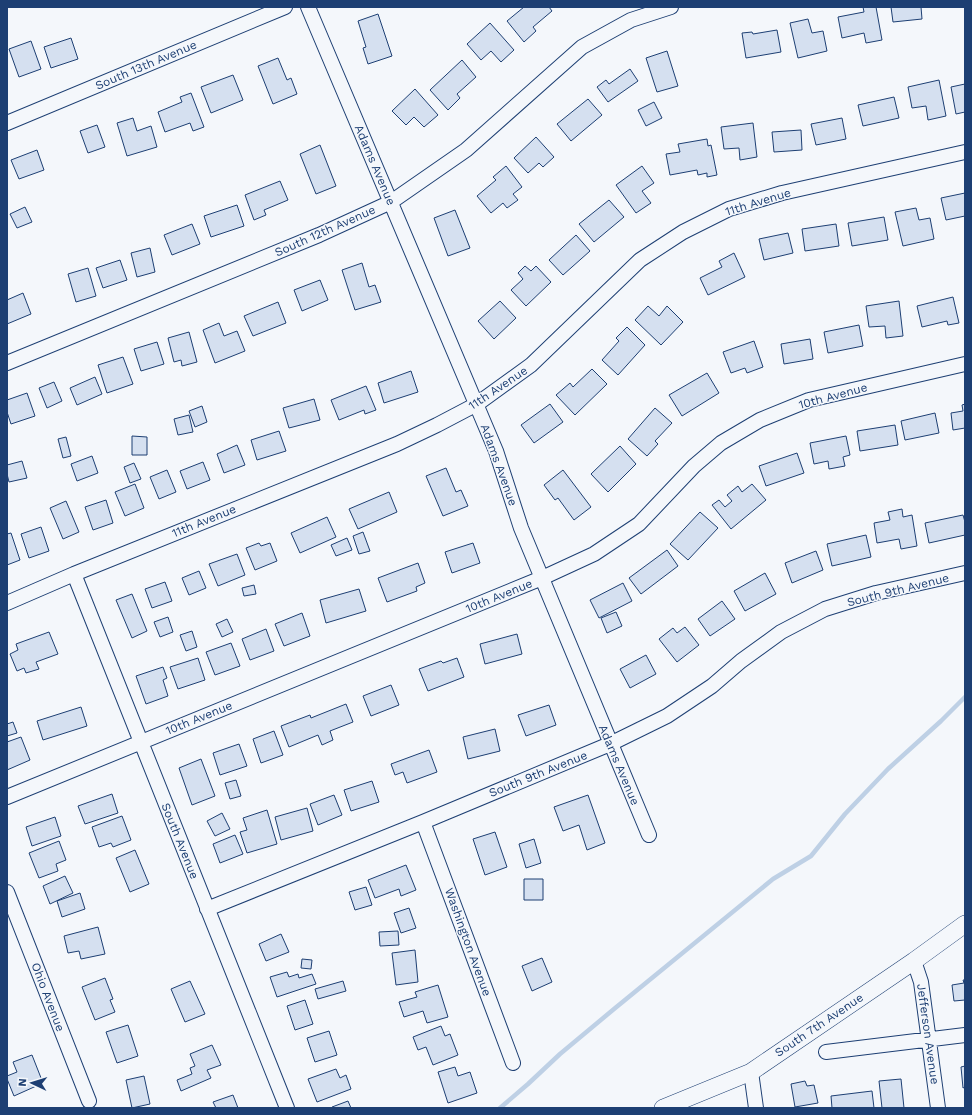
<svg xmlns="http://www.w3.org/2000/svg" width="972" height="1115" font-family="'Work Sans',sans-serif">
  <rect width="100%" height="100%" fill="#f4f7fb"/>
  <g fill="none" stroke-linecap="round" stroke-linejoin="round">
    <path stroke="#bed0e5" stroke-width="4.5" d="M500,1108L528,1084L560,1054L614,1009L773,879L811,856L845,814L888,769L941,721L965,697"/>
  </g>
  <path fill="#d5e0f0" stroke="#1d3f73" d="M524,7H549L552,11L533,27L536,31L524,42L507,21Z
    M863,7H876L882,40L866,43L864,33L842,38L838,17L864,12Z
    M891,7H921L922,19L893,22Z
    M378,14L392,56L368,64L363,48L366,47L358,21Z
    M808,19L812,33L823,31L827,51L798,58L790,23Z
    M490,23L514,50L501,62L491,51L481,60L467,44Z
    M777,30L781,52L746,58L742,33L752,32L753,34Z
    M71,38L78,59L51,68L44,47Z
    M31,41L41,69L19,77L9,49Z
    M667,51L678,86L657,92L646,58Z
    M278,58L287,80L291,78L297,94L273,104L258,66Z
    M462,60L476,77L457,94L460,98L448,110L430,90Z
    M630,69L638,81L608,102L597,87L606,80L609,84Z
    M233,75L243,100L211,113L201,87Z
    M939,80L946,116L928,120L926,106L912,108L908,87Z
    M965,84V112L956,114L951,87Z
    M415,89L438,115L424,127L414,117L406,125L392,111Z
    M191,93L204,127L193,131L190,123L165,132L158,112L182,102L180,97Z
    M894,97L899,118L863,126L858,105Z
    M588,99L602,115L571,141L557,124Z
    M654,102L662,118L646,126L638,110Z
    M133,118L137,131L151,126L157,147L127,156L117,123Z
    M842,118L846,139L816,145L811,124Z
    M753,123L757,157L740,160L739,148L724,149L721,127Z
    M97,125L105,147L88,153L80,131Z
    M801,130L802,150L774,152L772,132Z
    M536,137L554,157L543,167L539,163L528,173L514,158Z
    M707,139L708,146L711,145L717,175L707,177V173L698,175L697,170L670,175L666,154L680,152L678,144Z
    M320,145L336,186L316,194L300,154Z
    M37,150L44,170L19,179L11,160Z
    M506,166L522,187L513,194L518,200L507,208L503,203L491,213L477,196L496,180L493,177Z
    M642,166L654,183L642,191L651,203L636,213L616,185Z
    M280,181L288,200L264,210L266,215L254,220L245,195Z
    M965,193V216L946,220L941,198Z
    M609,200L624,217L594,242L579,224Z
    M237,205L244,226L211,237L204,216Z
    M25,207L32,222L17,228L10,214Z
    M916,208L919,220L930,218L934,239L903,246L895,212Z
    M455,210L470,248L448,256L434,218Z
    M884,217L888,240L852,246L848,223Z
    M192,224L200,244L172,255L164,235Z
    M836,224L839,246L805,251L802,229Z
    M788,233L793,253L764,260L759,239Z
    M576,235L590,251L563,275L549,260Z
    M150,248L155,272L137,277L131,253Z
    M734,253L745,277L708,295L700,278L722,267L719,261Z
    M120,260L127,280L103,288L96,268Z
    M362,263L369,287L375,285L381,302L355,310L342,270Z
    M525,266L531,271L536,266L551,282L526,306L511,290L523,279L518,273Z
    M88,268L96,296L76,302L68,274Z
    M320,280L328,300L302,311L294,290Z
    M23,293L31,314L7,324V300Z
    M953,297L959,323L948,325L947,321L922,327L917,306Z
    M500,301L516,318L494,339L478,321Z
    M899,301L903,336L886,338L885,326L869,327L866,306Z
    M278,302L286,323L253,336L244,316Z
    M648,306L659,316L667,306L683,322L661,345L635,320Z
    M219,323L224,336L237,331L245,351L215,363L203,330Z
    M859,325L863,346L828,353L824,332Z
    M627,327L645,345L618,375L602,360L619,341L616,338Z
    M189,332L197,362L182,366L181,360L174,362L168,338Z
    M810,339L813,359L784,364L781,344Z
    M754,341L763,367L747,373L745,368L731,373L723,352Z
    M157,342L164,364L141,371L134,349Z
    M123,357L133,384L107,393L98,365Z
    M592,369L607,384L575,415L556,395L570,383L573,387Z
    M411,371L418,392L384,403L378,383Z
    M707,373L719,393L682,416L669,395Z
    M95,377L102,394L77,405L70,388Z
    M54,382L62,401L47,408L39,388Z
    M366,386L376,410L365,414L364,410L339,420L331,400Z
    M27,393L35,416L11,424L7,412V400Z
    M314,399L320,420L289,428L283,408Z
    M550,404L563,422L534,443L521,425Z
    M965,404V428L953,430L951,413L963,411L962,405Z
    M202,406L207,422L195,427L189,411Z
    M655,408L672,423L655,441L658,444L647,456L628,439Z
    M935,413L939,433L905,440L901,421Z
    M189,415L193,432L178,435L174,419Z
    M895,425L898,445L860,451L857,431Z
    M279,431L286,451L257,460L251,440Z
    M132,436L147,437V455H132Z
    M846,436L850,455L843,457L845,466L829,469L828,461L814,464L810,443Z
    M66,437L71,456L63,458L58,439Z
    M237,445L245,465L224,473L217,454Z
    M620,446L636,464L608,492L591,474Z
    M797,453L804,473L766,486L759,466Z
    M92,456L98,473L77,481L71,464Z
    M22,461L27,478L9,482L7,474V465Z
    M203,462L210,480L187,489L180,471Z
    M134,463L141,479L130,483L124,467Z
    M446,468L456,492L461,490L468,506L443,516L426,476Z
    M167,470L176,492L159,499L150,477Z
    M563,470L591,507L574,520L558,498L555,500L544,485Z
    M135,484L144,508L125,516L115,492Z
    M752,484L766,500L731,529L712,505L719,500L725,507L732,501L727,495L738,486L742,492Z
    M389,492L397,512L358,529L349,509Z
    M106,500L113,523L93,530L85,507Z
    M66,501L79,532L63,539L50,508Z
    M902,509L903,517L912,515L917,546L901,549L899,539L877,543L874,523L890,520L888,512Z
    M700,512L718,528L688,560L670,544Z
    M963,515L965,522V535L929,543L925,523Z
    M327,517L336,537L300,553L291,533Z
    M41,527L49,551L29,558L21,534Z
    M363,532L370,551L359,554L353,536Z
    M11,533L20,560L7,565V534Z
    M866,535L871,557L832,566L827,544Z
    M347,538L352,550L336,556L331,545Z
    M259,543L261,546L270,543L277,561L255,570L246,548Z
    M473,543L480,563L452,573L445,552Z
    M667,550L678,566L641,594L629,578Z
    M816,551L823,570L792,583L785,563Z
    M237,554L245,575L218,586L209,564Z
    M418,563L425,583L416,587L417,591L387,602L378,578Z
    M199,571L206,588L189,595L182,578Z
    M765,573L776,594L745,611L734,591Z
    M165,582L172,601L152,608L145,589Z
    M623,583L632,601L599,618L590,600Z
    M254,585L256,594L244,596L242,588Z
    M359,589L366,611L326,623L320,600Z
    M132,594L147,631L132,638L116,600Z
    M722,601L735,619L710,636L698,619Z
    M616,612L622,626L607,633L601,618Z
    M302,613L310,636L284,646L275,624Z
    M168,617L173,632L160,637L154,622Z
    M227,619L233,632L222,637L216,624Z
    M685,627L699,645L677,662L659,639L673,628L677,633Z
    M266,629L274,651L250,660L242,639Z
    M192,631L197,647L186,651L180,635Z
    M49,632L58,654L36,662L39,669L26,673L24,668L17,671L10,654L18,650L16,644Z
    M517,634L522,654L485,664L480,644Z
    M231,643L240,666L215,675L206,652Z
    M646,655L656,674L630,688L620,669Z
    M198,658L205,680L178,689L170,667Z
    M457,658L464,677L428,691L419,669L441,661L443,663Z
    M163,667L167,678L163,680L168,696L146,704L136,676Z
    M391,685L399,705L371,716L363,696Z
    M346,704L353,722L330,731L333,740L322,745L318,735L289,747L281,726L310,715L311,718Z
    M549,705L556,725L526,736L518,715Z
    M81,707L87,726L43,740L37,721Z
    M13,722L17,733L7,736V723V724Z
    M495,729L500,751L468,759L463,737Z
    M274,731L283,755L261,763L253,739Z
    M21,737L30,760L7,770V742Z
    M239,744L247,766L220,775L213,753Z
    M429,750L437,772L407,783L403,772L395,775L391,764Z
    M201,759L215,796L192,805L179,768Z
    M236,780L241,796L230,799L225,783Z
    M372,781L379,802L351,811L344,790Z
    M112,794L118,813L85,824L78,806Z
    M334,795L342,815L318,825L310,804Z
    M588,795L605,843L587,850L579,825L563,831L554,807Z
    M307,808L313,831L281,840L275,817Z
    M267,810L277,844L247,853L240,832L247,830L243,818Z
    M222,813L230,829L215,836L207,821Z
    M122,816L131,840L113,847L111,843L99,847L92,827Z
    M55,817L61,836L32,846L26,827Z
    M495,832L507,867L485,875L473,839Z
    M235,835L243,854L220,863L213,844Z
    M534,839L541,863L526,868L519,844Z
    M59,841L66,860L56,864L58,871L39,878L29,853Z
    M135,850L149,884L130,892L116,858Z
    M406,865L416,890L401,896L399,889L375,898L368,880Z
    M65,876L73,893L50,904L43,886Z
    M524,879H543V900H524Z
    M366,887L372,905L355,910L349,892Z
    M80,893L85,909L62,917L57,901Z
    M409,908L416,928L401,933L394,913Z
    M98,927L105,954L81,959L79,951L68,953L64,936Z
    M398,931L399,945L380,946L379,932Z
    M281,934L289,952L266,961L259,944Z
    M415,950L418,982L396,985L392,953Z
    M542,958L552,982L532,991L522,966Z
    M302,959L312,960L311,969L301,968Z
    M287,972L289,977L298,974L299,978L312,974L316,984L277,997L270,977Z
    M105,978L113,999L110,1000L115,1012L95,1020L82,987Z
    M963,980H965V1000L954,1001L952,985L964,983Z
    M190,981L205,1014L185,1022L171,989Z
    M343,981L346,991L318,999L315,989Z
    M438,985L448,1017L427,1023L423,1011L404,1017L399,1002L417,997L415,992Z
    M305,1000L313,1024L295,1030L287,1006Z
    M128,1025L138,1056L117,1063L106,1032Z
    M441,1026L445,1036L450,1034L458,1055L433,1065L426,1047L418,1050L413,1037Z
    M329,1031L337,1055L315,1062L307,1038Z
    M212,1045L221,1065L207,1070L211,1078L181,1091L177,1080L192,1074L190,1068L195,1066L190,1054Z
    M32,1055L43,1083L14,1096L7,1079V1076L17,1072L13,1062Z
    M965,1066V1087L963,1088L961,1067Z
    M455,1067L458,1076L470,1072L477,1093L448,1103L438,1072Z
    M336,1069L340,1078L346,1075L351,1089L317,1102L308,1079Z
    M144,1076L150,1104L132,1108L126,1080Z
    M901,1079L904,1108H882L879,1081Z
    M805,1081L807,1086L814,1085L818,1103L795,1107L791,1084Z
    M872,1091L874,1108H832L831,1096Z
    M233,1095L238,1108H216L213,1102Z
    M348,1101L351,1108H332V1107Z"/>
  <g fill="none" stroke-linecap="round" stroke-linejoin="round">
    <defs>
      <path id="minor" d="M308,7L496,451L521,528L649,835
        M7,123L285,7
        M7,363L319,235L391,202L466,150L582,47L631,20L671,7
        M74,574L287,1108
        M7,603L74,574L397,444L437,425L477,404L531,365L640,260L683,232L729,209L782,193L965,152
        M7,797L542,578L594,554L639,524L694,466L721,443L760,420L809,400L965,364
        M423,822L513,1063
        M7,892L89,1101
        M207,909L423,822L610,744L667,716L712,686L741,661L781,632L825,609L876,593L965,573
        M914,961L921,982L938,1108
        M826,1052L965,1035
        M751,1072L756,1108"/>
      <path id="tertiary" d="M663,1108L751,1072L914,961L965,924"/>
    </defs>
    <use href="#minor" stroke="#1d3f73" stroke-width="16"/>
    <use href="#tertiary" stroke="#1d3f73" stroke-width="18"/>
    <use href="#minor" stroke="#f4f7fb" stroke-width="14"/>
    <use href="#tertiary" stroke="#f4f7fb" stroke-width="17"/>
  </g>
  <g text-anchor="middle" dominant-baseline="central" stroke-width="3" stroke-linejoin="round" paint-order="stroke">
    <g font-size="12" fill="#1d3f73" stroke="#f4f7fb">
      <text transform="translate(146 65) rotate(-23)">South 13th Avenue</text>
      <text transform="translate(375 165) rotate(67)">Adams Avenue</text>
      <text transform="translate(758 202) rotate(-17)">11th Avenue</text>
      <text transform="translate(325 231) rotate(-24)">South 12th Avenue</text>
      <text transform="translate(498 388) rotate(-34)">11th Avenue</text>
      <text transform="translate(833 396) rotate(-15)">10th Avenue</text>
      <text transform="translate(499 465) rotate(70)">Adams Avenue</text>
      <text transform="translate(204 521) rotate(-22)">11th Avenue</text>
      <text transform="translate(898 590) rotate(-14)">South 9th Avenue</text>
      <text transform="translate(499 596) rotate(-22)">10th Avenue</text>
      <text transform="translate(199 718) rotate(-22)">10th Avenue</text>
      <text transform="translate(619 765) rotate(67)">Adams Avenue</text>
      <text transform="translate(538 774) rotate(-22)">South 9th Avenue</text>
      <text transform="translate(180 841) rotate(68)">South Avenue</text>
      <text transform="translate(468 942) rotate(70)">Washington Avenue</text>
      <text transform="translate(48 997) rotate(69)">Ohio Avenue</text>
      <text transform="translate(819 1025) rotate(-34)">South 7th Avenue</text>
      <text transform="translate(928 1034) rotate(82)">Jefferson Avenue</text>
    </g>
  </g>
  <rect width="972" height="1115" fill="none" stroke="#1d3f73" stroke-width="16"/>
  <g transform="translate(32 1083) rotate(274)" stroke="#f4f7fb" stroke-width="3" paint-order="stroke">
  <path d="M0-3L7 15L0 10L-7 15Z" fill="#1d3f73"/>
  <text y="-6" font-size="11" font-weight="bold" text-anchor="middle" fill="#1d3f73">N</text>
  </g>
</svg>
